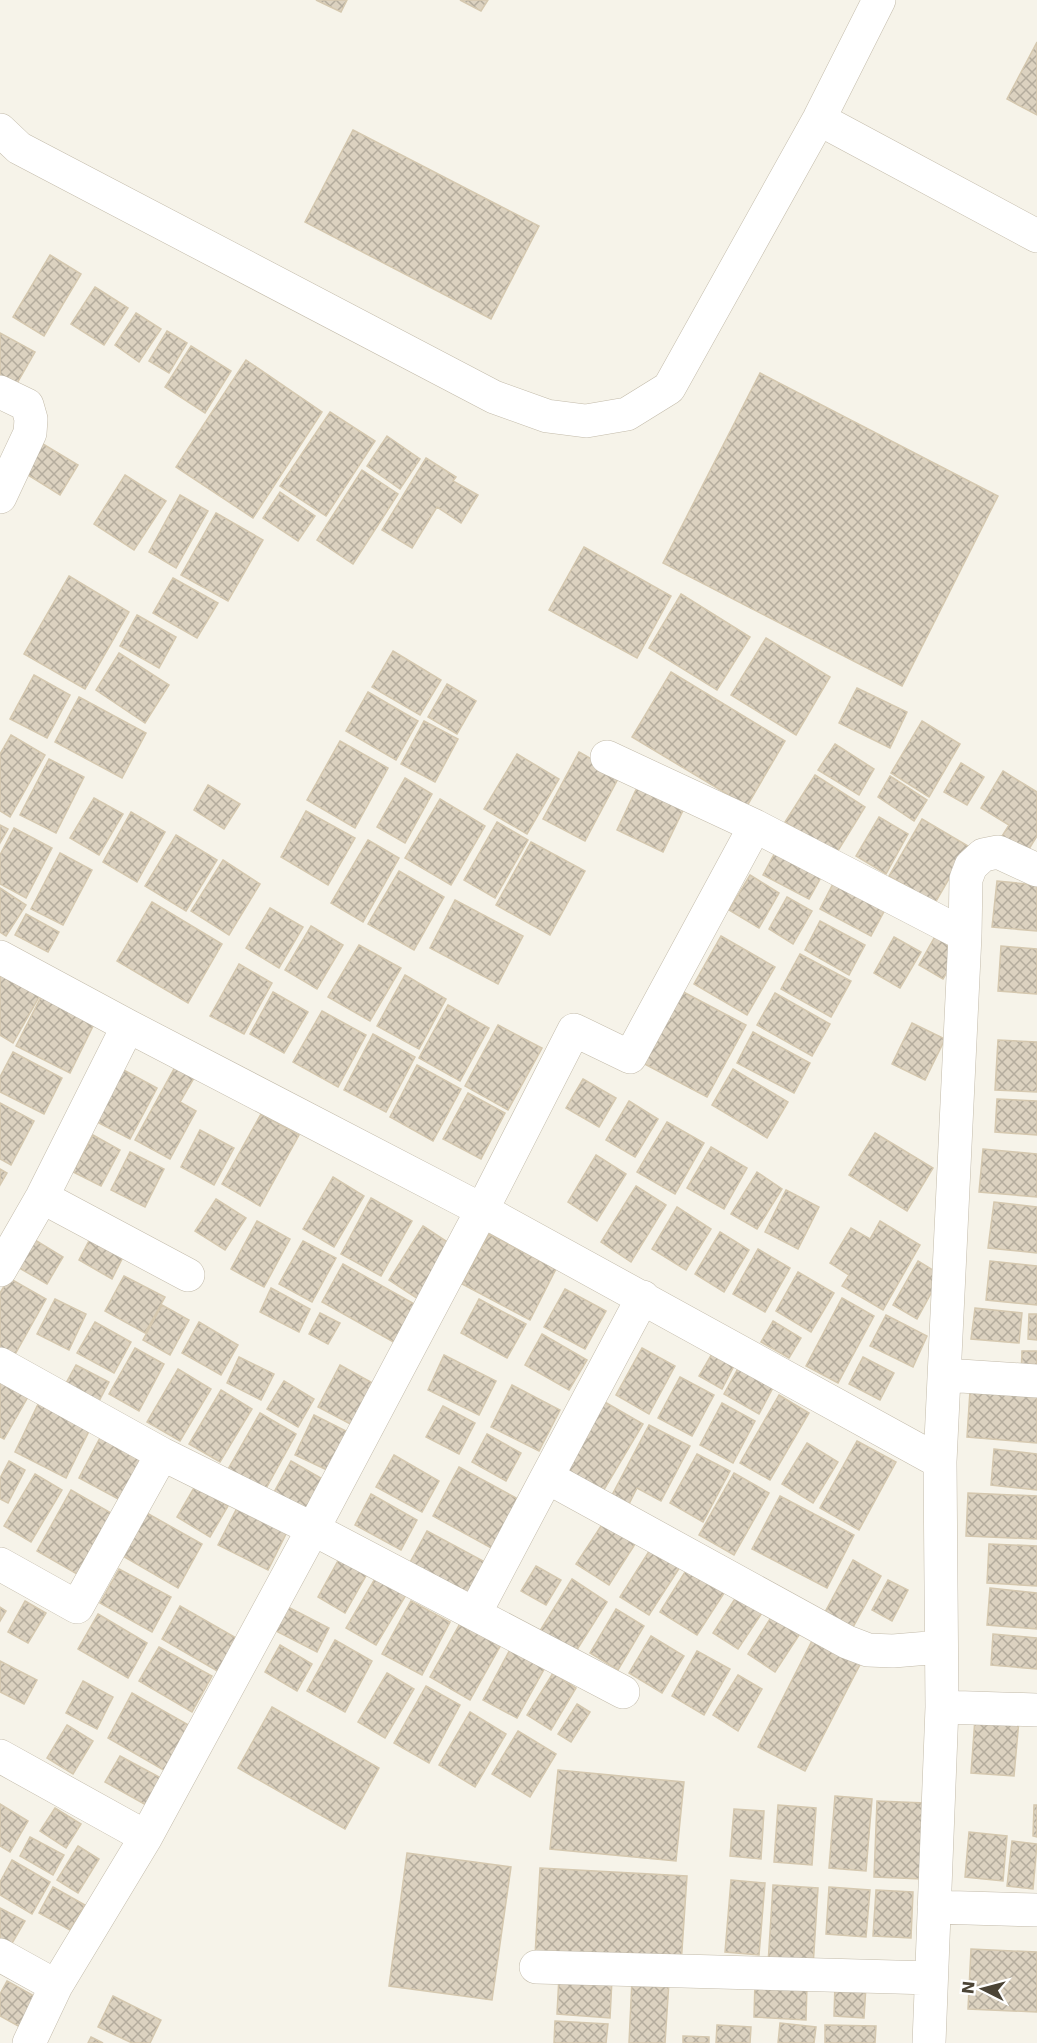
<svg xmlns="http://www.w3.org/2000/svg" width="1037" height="2043" font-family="'DejaVu Sans',sans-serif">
  <defs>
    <pattern id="building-cross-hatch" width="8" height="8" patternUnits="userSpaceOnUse" patternTransform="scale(1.5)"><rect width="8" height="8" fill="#dcd2c0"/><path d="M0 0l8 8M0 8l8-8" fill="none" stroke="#b4ac9d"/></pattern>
  </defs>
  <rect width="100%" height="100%" fill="#f6f3e9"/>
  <path fill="url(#building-cross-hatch)" stroke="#d5c8af" stroke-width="1.5" d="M316,0H347L341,12Z
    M460,0H488L481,11Z
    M1037,42V115L1007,99Z
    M353,130L539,226L491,319L305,222Z
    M50,255L81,274L44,336L13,317Z
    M95,287L128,308L104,345L71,324Z
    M136,313L161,329L139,362L115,345Z
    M167,331L187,343L169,373L149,361Z
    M0,333L35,352L16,385L0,376Z
    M191,346L231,371L205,413L165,387Z
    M246,360L322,412L253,518L176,467Z
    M760,373L998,496L902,686L663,563Z
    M330,412L375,441L326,516L280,486Z
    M387,436L420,459L400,489L367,466Z
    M38,441L78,465L60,495L20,470Z
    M426,458L456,477L453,481L478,495L461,523L437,507L412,548L382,530Z
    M362,470L398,494L353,564L317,540Z
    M125,475L166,501L134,550L94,524Z
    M280,492L315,516L298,541L263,518Z
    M180,495L208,511L176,568L149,552Z
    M216,513L263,540L228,601L181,575Z
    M584,547L671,596L637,658L549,610Z
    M69,576L129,612L85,689L24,654Z
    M173,578L218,603L197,638L153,613Z
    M681,594L750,637L717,690L649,648Z
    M137,615L176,637L159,668L120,646Z
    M766,638L830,677L796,735L731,695Z
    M393,651L441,680L420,715L372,687Z
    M119,653L169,685L145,723L96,690Z
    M671,672L785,741L747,806L632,737Z
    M34,675L70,695L47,738L10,719Z
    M447,684L476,701L457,734L428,717Z
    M857,688L907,712L890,748L839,723Z
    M368,692L418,721L396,760L346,731Z
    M79,697L146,733L122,778L55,742Z
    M424,721L458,739L435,782L401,764Z
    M922,721L960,744L929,797L891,773Z
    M11,735L45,755L10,817L0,811V754Z
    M340,741L388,768L355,828L307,800Z
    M835,744L874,769L859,795L818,770Z
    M579,752L620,775L585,841L543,819Z
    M517,754L559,779L527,834L484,809Z
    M49,759L84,777L56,833L20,815Z
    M961,763L984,777L967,805L944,792Z
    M1003,771L1037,792V836L1024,857L999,841L1009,825L981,808Z
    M815,775L865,807L836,854L785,822Z
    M890,776L927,800L914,821L878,797Z
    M642,777L688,800L663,852L617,830Z
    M405,778L432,794L405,843L377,827Z
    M208,785L240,804L224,829L194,810Z
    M94,798L123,814L99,855L70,838Z
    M440,799L485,826L451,885L405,858Z
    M306,811L355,838L328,885L281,857Z
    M131,812L165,832L137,882L103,862Z
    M879,817L908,834L886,874L856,856Z
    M922,819L968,846L935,903L889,876Z
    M497,822L528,840L495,898L464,880Z
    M0,825L8,829L0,843Z
    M14,828L52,848L26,898L0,884V855Z
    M176,835L217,860L186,911L145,886Z
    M368,840L399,858L363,922L331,903Z
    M531,842L585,871L550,935L496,905Z
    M778,847L824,872L809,899L763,875Z
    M60,853L92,870L63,925L31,909Z
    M223,860L260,884L229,935L191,911Z
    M399,871L444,897L414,950L368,924Z
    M750,875L779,893L759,928L729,910Z
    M837,876L888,904L871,936L820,909Z
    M997,881L1037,885V931L992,927Z
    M0,888L26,905L6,936L0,932Z
    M787,897L812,911L793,944L769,929Z
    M455,900L523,936L498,984L430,948Z
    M152,902L222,944L188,1003L117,961Z
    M270,908L303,927L279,968L246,948Z
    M26,914L59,932L48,952L15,935Z
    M820,921L865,945L849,975L805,950Z
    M311,926L343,945L317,989L285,970Z
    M938,931L962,946L943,979L919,965Z
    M721,936L775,967L747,1015L694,984Z
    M894,937L921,952L900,988L874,973Z
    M359,945L401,968L370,1021L328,997Z
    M1001,946L1037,949V994L998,991Z
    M800,954L851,981L831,1017L781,989Z
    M239,964L272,983L244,1034L210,1016Z
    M0,965L43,990L13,1043L0,1035Z
    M405,975L446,999L419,1049L377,1026Z
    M674,987L746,1025L707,1097L635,1059Z
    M273,992L308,1012L284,1053L250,1034Z
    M43,993L96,1020L70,1073L16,1046Z
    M775,993L830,1024L812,1056L757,1025Z
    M448,1005L489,1028L460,1081L419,1058Z
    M322,1011L366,1035L338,1087L293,1062Z
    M912,1023L945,1039L925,1080L892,1064Z
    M498,1025L542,1048L508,1110L465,1086Z
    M753,1032L810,1063L794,1093L737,1063Z
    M373,1034L415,1057L386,1112L344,1090Z
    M998,1040L1037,1042V1092L995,1090Z
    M13,1052L62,1078L44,1114L0,1092V1077Z
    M417,1065L461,1089L433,1141L390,1117Z
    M175,1067L194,1078L180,1102L196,1111L170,1159L135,1140Z
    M120,1068L157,1088L130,1139L93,1120Z
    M733,1069L788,1102L767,1138L712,1105Z
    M583,1079L616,1098L599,1127L566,1108Z
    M468,1093L505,1113L481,1159L443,1139Z
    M997,1099L1037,1101V1135L995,1132Z
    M629,1101L658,1119L635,1157L606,1140Z
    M0,1103L34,1121L11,1165L0,1159Z
    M261,1114L299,1135L260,1206L222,1184Z
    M667,1122L704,1143L675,1194L637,1172Z
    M200,1130L234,1148L214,1185L181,1167Z
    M875,1133L933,1168L907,1211L849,1175Z
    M93,1135L120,1150L101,1186L73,1172Z
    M711,1147L747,1168L724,1209L687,1188Z
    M983,1149L1037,1154V1197L979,1192Z
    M130,1152L164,1169L145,1207L111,1190Z
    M596,1155L626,1174L597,1221L568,1202Z
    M0,1169L7,1173L0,1185Z
    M757,1172L782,1189L757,1229L731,1214Z
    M333,1177L364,1196L334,1247L303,1229Z
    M636,1186L666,1205L631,1262L601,1242Z
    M786,1190L819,1207L798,1249L765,1232Z
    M371,1198L412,1221L381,1276L341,1254Z
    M216,1199L246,1218L225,1250L195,1231Z
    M994,1202L1037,1207V1253L988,1248Z
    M677,1207L711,1229L686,1270L652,1249Z
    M257,1221L290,1239L264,1287L231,1269Z
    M880,1221L920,1245L883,1310L842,1286L849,1275L830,1263L851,1228L870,1239Z
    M423,1226L452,1245L418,1299L389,1280Z
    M720,1232L749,1250L724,1292L695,1274Z
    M489,1234L556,1269L530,1320L462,1284Z
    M92,1235L125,1253L112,1279L79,1260Z
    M30,1237L63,1257L47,1284L14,1265Z
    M303,1241L336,1258L312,1302L279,1284Z
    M758,1249L790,1268L765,1312L733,1294Z
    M918,1261L941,1275L917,1319L893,1305Z
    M990,1261L1037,1266V1305L986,1300Z
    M343,1264L418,1306L397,1344L322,1302Z
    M798,1272L834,1293L811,1332L776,1311Z
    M124,1276L165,1297L145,1333L105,1311Z
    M9,1278L46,1299L13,1358L0,1350V1293Z
    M271,1288L310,1309L299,1332L260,1312Z
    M565,1289L606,1311L585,1349L544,1327Z
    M842,1298L874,1316L838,1383L806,1366Z
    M55,1299L86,1314L69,1350L37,1334Z
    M479,1299L526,1324L507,1358L461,1333Z
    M162,1305L189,1320L170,1355L143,1340Z
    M975,1308L1022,1313L1019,1343L971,1339Z
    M320,1313L340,1323L328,1344L309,1334Z
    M1029,1314H1037V1340L1028,1339Z
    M886,1315L927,1336L913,1367L870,1346Z
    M773,1321L801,1338L789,1358L761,1342Z
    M95,1322L131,1342L114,1373L77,1353Z
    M199,1322L238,1345L221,1375L182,1353Z
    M542,1334L587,1360L569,1390L525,1365Z
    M135,1348L164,1364L139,1411L109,1394Z
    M642,1348L675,1366L649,1414L616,1395Z
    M1022,1351H1037V1377L1021,1376Z
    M713,1352L735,1364L722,1389L699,1376Z
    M444,1355L496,1381L479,1415L428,1390Z
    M239,1357L274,1374L261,1400L227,1383Z
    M863,1357L894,1373L880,1400L849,1384Z
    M741,1363L776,1382L759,1414L724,1394Z
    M76,1365L109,1382L98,1403L65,1385Z
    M340,1365L378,1386L356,1427L318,1407Z
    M178,1369L211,1389L180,1441L147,1422Z
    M680,1377L714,1395L692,1436L658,1418Z
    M0,1379L29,1395L4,1439L0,1437Z
    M284,1381L314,1399L298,1427L267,1409Z
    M512,1385L560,1410L539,1451L491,1427Z
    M221,1390L252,1409L220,1462L189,1444Z
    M970,1391L1037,1396V1443L967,1437Z
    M779,1395L809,1413L770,1480L740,1463Z
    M41,1398L93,1423L66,1478L15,1452Z
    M603,1401L643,1424L602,1493L562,1470Z
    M722,1403L755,1421L733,1463L700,1445Z
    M443,1406L475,1423L459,1454L426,1437Z
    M260,1413L296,1434L264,1492L227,1471Z
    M314,1415L348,1432L329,1471L295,1455Z
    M649,1425L690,1446L661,1501L637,1488L628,1506L611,1497Z
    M103,1432L146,1455L122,1501L79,1478Z
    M487,1434L521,1453L506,1481L472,1462Z
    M857,1441L896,1462L859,1530L820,1508Z
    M807,1443L838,1462L813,1503L782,1484Z
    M994,1449L1037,1454V1490L991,1485Z
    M697,1454L730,1471L703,1522L670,1503Z
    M394,1455L439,1481L422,1512L376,1487Z
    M9,1461L25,1470L8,1503L0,1499V1478Z
    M291,1461L326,1481L308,1514L273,1494Z
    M459,1467L531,1506L504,1555L433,1516Z
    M734,1473L769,1493L734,1555L699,1535Z
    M35,1474L62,1490L31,1542L4,1526Z
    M195,1486L228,1506L210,1537L177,1517Z
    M71,1490L111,1513L77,1574L37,1551Z
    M968,1493L1037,1496V1539L966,1536Z
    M371,1494L417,1520L401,1550L355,1525Z
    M780,1496L854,1535L827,1588L752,1549Z
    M238,1506L288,1530L268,1570L218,1545Z
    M145,1512L202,1544L178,1588L121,1555Z
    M605,1520L637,1541L609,1585L576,1564Z
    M427,1531L485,1562L465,1600L407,1568Z
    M989,1544L1037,1546V1586L987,1583Z
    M653,1545L682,1564L649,1615L620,1597Z
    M339,1559L367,1574L345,1613L318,1597Z
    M853,1560L881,1576L852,1629L824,1614Z
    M690,1564L728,1587L697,1635L660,1612Z
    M536,1566L561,1580L546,1605L521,1591Z
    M119,1569L171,1597L152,1632L100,1603Z
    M376,1577L406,1595L376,1645L346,1628Z
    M572,1579L607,1602L573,1656L538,1634Z
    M888,1580L908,1590L892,1621L872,1610Z
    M990,1588L1037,1593V1629L987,1625Z
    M738,1594L764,1610L738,1649L713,1633Z
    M25,1601L46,1613L28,1643L8,1632Z
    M411,1601L450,1622L422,1675L382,1654Z
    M180,1606L238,1639L219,1672L162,1639Z
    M286,1606L329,1628L317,1652L274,1630Z
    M0,1607L6,1611L0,1621Z
    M616,1609L644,1626L618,1670L590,1653Z
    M775,1611L803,1629L775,1672L748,1654Z
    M98,1614L147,1643L128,1678L78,1649Z
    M462,1620L502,1643L470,1700L430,1677Z
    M818,1629L866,1653L805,1771L758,1747Z
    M993,1634L1037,1638V1669L991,1665Z
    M651,1636L684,1656L662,1693L629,1673Z
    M335,1640L372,1661L345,1712L307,1691Z
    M513,1644L547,1664L517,1718L483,1700Z
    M280,1645L312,1664L297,1691L265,1672Z
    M159,1647L212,1676L192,1712L139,1681Z
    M697,1651L730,1669L704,1715L672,1696Z
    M0,1661L37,1680L24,1704L0,1692Z
    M387,1673L414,1689L385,1738L358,1722Z
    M553,1673L576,1688L551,1730L527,1715Z
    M738,1675L762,1689L738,1731L713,1715Z
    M83,1681L113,1697L97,1729L66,1713Z
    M426,1686L460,1705L429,1763L394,1743Z
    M132,1693L192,1727L167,1772L108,1738Z
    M577,1704L590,1712L571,1742L558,1734Z
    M272,1707L379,1768L345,1829L238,1768Z
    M470,1712L506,1734L475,1787L439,1765Z
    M975,1718L1019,1720L1014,1776L971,1773Z
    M67,1725L93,1741L73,1774L47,1758Z
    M518,1731L556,1754L530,1797L492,1774Z
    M120,1756L161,1778L146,1805L105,1782Z
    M558,1770L684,1782L676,1861L550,1849Z
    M835,1796L872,1799L866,1871L829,1868Z
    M877,1801L925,1803L922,1879L874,1877Z
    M0,1804L28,1821L10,1852L0,1846Z
    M778,1805L816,1808L812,1865L774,1862Z
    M1034,1805H1037V1837L1033,1836Z
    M55,1808L81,1824L66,1848L40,1831Z
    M734,1809L764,1811L761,1859L730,1856Z
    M969,1832L1007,1836L1003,1881L965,1877Z
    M30,1837L64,1855L53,1875L20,1856Z
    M1012,1841L1037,1844L1033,1889L1007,1886Z
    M78,1846L99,1859L78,1893L57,1880Z
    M407,1853L511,1867L492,2000L389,1986Z
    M12,1860L50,1882L32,1914L0,1895V1882Z
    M540,1868L687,1876L681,1965L535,1956Z
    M731,1880L765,1883L759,1955L725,1952Z
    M773,1885L818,1888L813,1967L768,1964Z
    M53,1887L85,1905L70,1930L39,1913Z
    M829,1887L870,1890L866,1937L826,1934Z
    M876,1890L913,1892L911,1938L873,1936Z
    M0,1908L25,1921L11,1945L0,1939Z
    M971,1949L1037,1952V2012L968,2009Z
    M559,1976L612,1979L610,2018L557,2014Z
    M632,1980L669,1982L665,2043H629Z
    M7,1981L36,1997L20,2027L0,2016V1994Z
    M755,1982L807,1985L806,2020L754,2017Z
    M835,1985L866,1986L864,2018L834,2016Z
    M113,1996L161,2020L150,2043H132L98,2027Z
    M555,2021L608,2024L606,2043H554Z
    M780,2023L816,2027L814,2043H778Z
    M717,2025L751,2027L750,2043H716Z
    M825,2025L876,2026L875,2043H825Z
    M683,2036L709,2037V2043H683Z
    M91,2037L103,2043H88Z"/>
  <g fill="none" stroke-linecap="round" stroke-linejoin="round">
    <defs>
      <path id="minor" d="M819,119L1037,236
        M0,130L19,148L494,397L547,416L586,421L627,414L669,388L819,119L879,0
        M0,392L27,405L31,419L30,433L0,497
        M607,757L755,826L965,935L966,879L971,866L983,855L998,852L1037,870
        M0,957L128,1026L482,1210L940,1462
        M42,1197L188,1275
        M0,1270L42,1197L128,1026
        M643,1297L547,1477L847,1642L868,1650L893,1651L941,1647
        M0,1364L162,1454L313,1529L623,1692
        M945,1375L1037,1381
        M0,1564L77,1607L162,1454
        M475,1613L547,1477
        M942,1707L1037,1710
        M0,1756L146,1837
        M934,1907L1037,1910
        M0,1955L56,1986
        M536,1967L931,1978
        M29,2043L56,1986L146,1837L313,1529L482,1210L574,1030L630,1057L755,826
        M929,2043L942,1707L940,1462L965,935"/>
    </defs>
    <use href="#minor" stroke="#c3bbaa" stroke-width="34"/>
    <use href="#minor" stroke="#fff" stroke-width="33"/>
  </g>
  <g transform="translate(983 1989) rotate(276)" stroke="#ffffff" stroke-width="4.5" paint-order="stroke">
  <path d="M0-4.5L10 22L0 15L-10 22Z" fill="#4b4436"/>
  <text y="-9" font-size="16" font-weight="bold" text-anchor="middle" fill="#4b4436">N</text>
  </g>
</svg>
